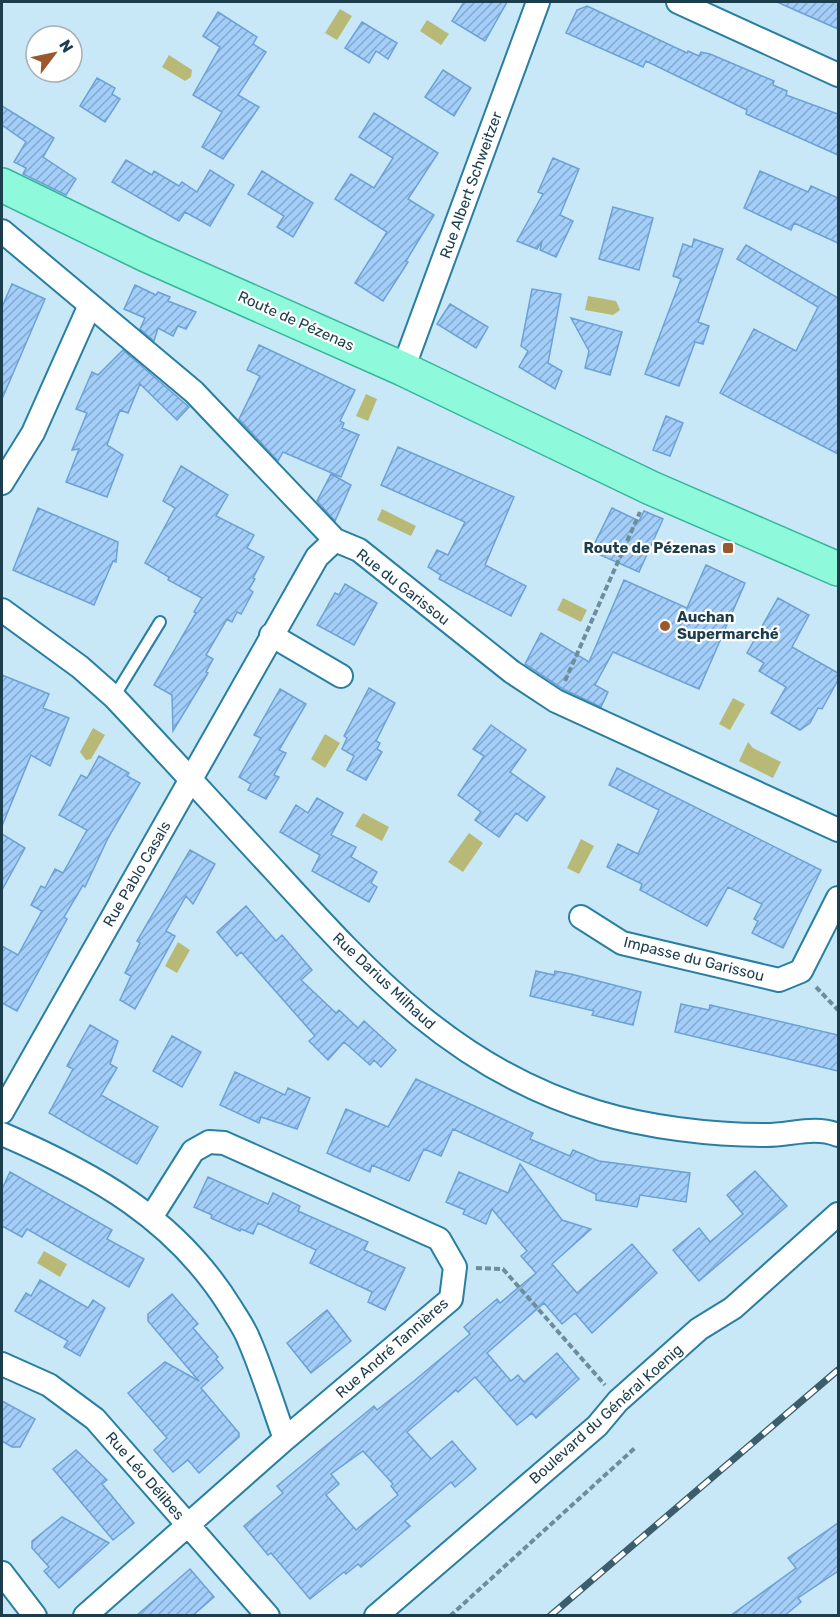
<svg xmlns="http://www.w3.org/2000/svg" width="840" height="1617" font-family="Rubik,sans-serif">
  <defs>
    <pattern id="building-hatch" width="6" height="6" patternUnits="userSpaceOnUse" patternTransform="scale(1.5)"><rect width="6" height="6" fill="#a3cef9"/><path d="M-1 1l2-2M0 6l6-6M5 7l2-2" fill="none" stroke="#84a8cc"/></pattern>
  </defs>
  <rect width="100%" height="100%" fill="#c9e8f7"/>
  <path fill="#b8b977" d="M340,9L352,16L337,40L325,33Z
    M427,20L449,34L441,45L420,31Z
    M169,55L192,70L191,77L185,81L162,67Z
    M588,296L616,301L620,310L613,315L585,310Z
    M366,394L377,399L368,421L356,416Z
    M382,509L416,526L411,536L377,520Z
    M563,598L587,610L581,622L557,610Z
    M733,698L745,704L730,730L719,724Z
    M93,728L105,735L91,759L86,760L80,752Z
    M325,734L340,743L325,768L311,759Z
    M748,742L753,748L781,762L773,778L739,761Z
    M363,813L389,827L382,841L355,826Z
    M469,833L483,843L463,872L448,862Z
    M581,839L594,846L579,874L567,868Z
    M178,942L190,950L177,973L165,966Z
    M44,1251L67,1264L60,1277L37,1263Z"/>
  <path fill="url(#building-hatch)" stroke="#6ca1d5" stroke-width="1.5" fill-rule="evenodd" d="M464,2H507L485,41L452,21Z
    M777,2H838V29Z
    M587,6L687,53L688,51L699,56L701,52L710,54L762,76L774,81L773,85L787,91L786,95L838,114V155L746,114L747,110L646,61L643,67L566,33L577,10Z
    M218,12L257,37L253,44L266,52L238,95L259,107L223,159L202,147L222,112L193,95L220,47L203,36Z
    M362,22L397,43L388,59L376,51L369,63L345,48Z
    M443,70L471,88L454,116L425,97Z
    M97,78L115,88L112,94L120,99L105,122L80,106Z
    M2,106L54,138L43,157L76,179L66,195L23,174L26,168L14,162L26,142L2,125Z
    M374,113L438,153L408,199L434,215L406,261L408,262L383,301L355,283L387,232L335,199L351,174L374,188L393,158L359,137Z
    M553,158L579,169L560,215L573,221L556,257L540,250L542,241L537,249L517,241L543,194L538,192Z
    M126,160L152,175L154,171L179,186L182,182L197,192L210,170L234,185L210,226L185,212L179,221L112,182Z
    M262,171L313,203L293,237L277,227L284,216L248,194Z
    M760,171L808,192L811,186L838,198V243L794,223L791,230L744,208Z
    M613,207L653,218L639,270L599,259Z
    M694,239L723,249L698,322L709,326L703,344L695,342L679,386L645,374L681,279L673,276L683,244L692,247Z
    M746,245L838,298V454L720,393L754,329L796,351L818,307L737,259Z
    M12,284L45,299L2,399V307Z
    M135,285L156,295L158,292L170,297L168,301L196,312L186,329L178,326L173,336L158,328L154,341L140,329L145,318L124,309Z
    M532,289L561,294L548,363L562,371L555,389L519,367L528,351L521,346Z
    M450,304L488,327L476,348L437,324Z
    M571,318L622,332L610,375L585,368L589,351Z
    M259,345L355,390L340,421L344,423L342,428L359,435L341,477L283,452L278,461L239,419L260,376L247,370Z
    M123,350L189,407L177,420L140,384L128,413L120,410L107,445L123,455L107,497L66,482L79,449L72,450L87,413L76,409L92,372L98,375Z
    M666,416L683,423L670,456L653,450Z
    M398,447L514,497L485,565L526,586L511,616L439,579L441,575L428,567L437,550L448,555L465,522L381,485Z
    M181,466L228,495L216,516L254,535L247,548L264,557L253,578L255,579L249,589L253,592L241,614L237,612L232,622L227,619L206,655L213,659L206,672L208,673L173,731L172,695L154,685L196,613L194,612L202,598L168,580L169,577L145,563L175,508L163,501Z
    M331,474L351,485L335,521L317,501Z
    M38,508L118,542L116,562L113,561L94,605L13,570Z
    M612,508L639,521L644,511L663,519L639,572L591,551Z
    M706,565L745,583L699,689L613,652L595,685L608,692L601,707L563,689L525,664L541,633L589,662L624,580L687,608Z
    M345,584L377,603L354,645L317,625L335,593L339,595Z
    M778,598L809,615L792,647L838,673V680L822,709L818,708L810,723L800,730L771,713L786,687L759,671L764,663L747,653Z
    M2,675L49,694L43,708L69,718L50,766L31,755L2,826Z
    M369,688L395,703L376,741L380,743L377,749L382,752L366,780L347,770L354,756L342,749L347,738L344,736Z
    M280,689L306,704L279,750L286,753L274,775L279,777L266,799L248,790L251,784L239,777L261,738L254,735Z
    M491,725L526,750L510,772L545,797L527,821L516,813L499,837L475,820L481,812L458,795L484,756L473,749Z
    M99,756L129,773L127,776L140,783L108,838L85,887L83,885L64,917L67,919L17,1011L2,1003V946L18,955L42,911L31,905L41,886L45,888L55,869L63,873L87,830L59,815L81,775L87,778Z
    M617,768L821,870L783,948L752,933L758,921L754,919L762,904L728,887L707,926L640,890L642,884L607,867L618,844L638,854L659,810L609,785Z
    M317,798L343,813L331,835L356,847L351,857L377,872L371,883L377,887L369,902L312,871L320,855L280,832L296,805L308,813Z
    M2,834L25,848L2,890Z
    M190,850L215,864L193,904L186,896L166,931L175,936L135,1009L120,1000L131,976L125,973L140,943L137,941Z
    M246,906L276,941L282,935L312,970L301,980L336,1013L339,1010L358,1028L364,1021L396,1050L381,1067L374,1060L370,1065L344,1042L328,1060L309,1041L315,1036L241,952L237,956L217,932Z
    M536,971L554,975L555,971L571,974L641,992L633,1025L592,1015L594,1011L530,996Z
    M681,1004L709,1010L710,1005L838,1035V1071L675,1032Z
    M90,1025L118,1041L110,1064L117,1068L101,1095L158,1127L137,1164L49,1113L73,1069L67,1066Z
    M172,1036L201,1052L182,1087L153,1071Z
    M235,1072L285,1095L288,1088L310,1098L297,1129L261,1117L259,1123L220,1105Z
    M416,1079L533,1133L530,1139L570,1156L573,1150L599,1161L690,1173L686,1202L640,1195L637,1207L596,1200V1194L453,1129L441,1156L424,1149L409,1181L372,1165L370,1172L327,1153L346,1109L388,1127Z
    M520,1164L562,1220L591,1229L552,1264L577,1293L632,1244L657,1273L592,1333L575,1313L562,1324L544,1303L487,1353L511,1381L518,1375L524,1382L557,1353L579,1379L536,1418L532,1413L517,1425L475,1377L458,1392L456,1390L407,1432L431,1459L452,1441L476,1469L455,1487L451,1482L405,1521L410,1526L361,1567L358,1564L346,1574L344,1572L310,1599L271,1553L268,1555L244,1526L283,1493L277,1486L374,1406L377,1410L414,1381L470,1334L464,1327L497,1299L500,1303L536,1273L521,1256L527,1251L492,1209L486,1224L463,1214L465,1210L446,1202L459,1172L508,1193ZM363,1451L393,1484L391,1486L398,1495L356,1530L326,1495L339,1484L331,1474Z
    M755,1171L787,1206L699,1281L673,1250L699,1228L710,1242L743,1214L727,1195Z
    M10,1172L112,1230L107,1239L144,1259L129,1287L27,1229L22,1237L2,1226V1189Z
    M208,1177L268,1204L273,1193L300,1206L298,1211L368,1242L364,1250L405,1268L385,1310L368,1302L372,1292L310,1263L316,1250L258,1223L253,1234L241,1229L240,1231L211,1218L212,1215L194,1207Z
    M40,1280L88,1308L93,1300L105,1308L80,1356L64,1347L68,1341L15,1311L26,1293L31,1296Z
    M172,1294L198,1324L193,1328L218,1357L216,1359L223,1368L201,1388L239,1433V1437L199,1473L188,1460L173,1472L154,1450L167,1438L128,1393L165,1362L199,1381L148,1321V1314Z
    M327,1310L351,1341L311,1373L287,1343Z
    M2,1401L35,1419L20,1447H12L2,1441Z
    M76,1450L107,1480L102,1484L134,1523L113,1540L53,1469Z
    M62,1517L109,1543L59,1588L44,1571L49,1567L32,1548V1541Z
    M838,1523V1571L798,1598L801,1602L784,1616H730L796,1568L788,1558Z
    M190,1569L214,1597L192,1616H136Z"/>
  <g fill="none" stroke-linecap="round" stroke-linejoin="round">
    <defs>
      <path id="lane" d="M114,697L160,622"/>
      <path id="street" d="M678,2L838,75
        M2,231L194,392L335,540L359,550L512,672L556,701L838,830
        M403,369L538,2
        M2,483L33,433L90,305
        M2,610L80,667L114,697C168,754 221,813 275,871C370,975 456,1070 597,1112C646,1127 711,1135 763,1135C789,1136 813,1125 838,1135
        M271,635L341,676
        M581,917L622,943L779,980L801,971L838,898
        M2,1112L317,557L335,540
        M2,1134C95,1174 176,1219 231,1308C237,1318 245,1329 249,1340C263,1372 273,1406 285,1439
        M2,1364L49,1385L95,1419L268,1616
        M2,1573L35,1616
        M85,1616L285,1439L451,1299L455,1267L439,1239L224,1143L209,1142L193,1151L152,1216
        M376,1616L597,1426L618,1401L699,1329L733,1308L838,1214"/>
      <path id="primary" d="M2,185L146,255L403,369L651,488L838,569"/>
    </defs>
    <use href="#lane" stroke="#297fa1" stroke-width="14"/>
    <use href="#street" stroke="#297fa1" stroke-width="26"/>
    <use href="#primary" stroke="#36b599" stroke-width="36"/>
    <path stroke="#6d8d9c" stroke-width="4" stroke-dasharray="6 3" stroke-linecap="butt" d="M565,681L640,512
      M816,987L838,1010
      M476,1268L503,1269L605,1385
      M450,1616L636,1447"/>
    <use href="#lane" stroke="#fff" stroke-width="10"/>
    <use href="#street" stroke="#fff" stroke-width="22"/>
    <use href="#primary" stroke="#8ff9db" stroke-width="33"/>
    <defs>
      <path id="rail" d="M550,1616L838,1370"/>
    </defs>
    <use href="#rail" stroke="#3c5d6c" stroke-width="7"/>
    <use href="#rail" stroke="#fff" stroke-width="4.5" stroke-dasharray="14" stroke-linecap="butt"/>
  </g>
  <g fill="#9d572e" stroke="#fff" stroke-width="2">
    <rect x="722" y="542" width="12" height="12" rx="3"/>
    <circle cx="665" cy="626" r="6"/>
  </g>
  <g text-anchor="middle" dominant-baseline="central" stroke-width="4.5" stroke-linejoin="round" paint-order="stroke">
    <g font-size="15" fill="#1b3d4c" stroke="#fff">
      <text transform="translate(471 185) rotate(-70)">Rue Albert Schweitzer</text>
      <text transform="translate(296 321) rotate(24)">Route de Pézenas</text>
      <text transform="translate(403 587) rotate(38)">Rue du Garissou</text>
      <text transform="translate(137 874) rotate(-60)">Rue Pablo Casals</text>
      <text transform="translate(694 959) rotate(14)">Impasse du Garissou</text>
      <text transform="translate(384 981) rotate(43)">Rue Darius Milhaud</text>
      <text transform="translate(392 1348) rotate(-41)">Rue André Tannières</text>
      <text transform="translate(606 1414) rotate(-42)">Boulevard du Général Koenig</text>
      <text transform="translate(145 1476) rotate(49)">Rue Léo Délibes</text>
    </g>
    <g font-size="15" font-weight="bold" fill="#1b3d4c" stroke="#fff" text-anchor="end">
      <text x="716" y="548">Route de Pézenas</text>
      <text x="677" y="617" text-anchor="start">Auchan<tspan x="677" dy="17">Supermarché</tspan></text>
    </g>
  </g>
  <rect width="840" height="1617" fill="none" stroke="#1b3d4c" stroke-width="6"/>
  <g transform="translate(54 54) rotate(58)"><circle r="28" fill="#ffffff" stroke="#a4b1b7" stroke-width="1.5"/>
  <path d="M0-4.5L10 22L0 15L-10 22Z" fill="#9d572e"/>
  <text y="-9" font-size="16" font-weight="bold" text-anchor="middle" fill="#1b3d4c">N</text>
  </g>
</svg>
